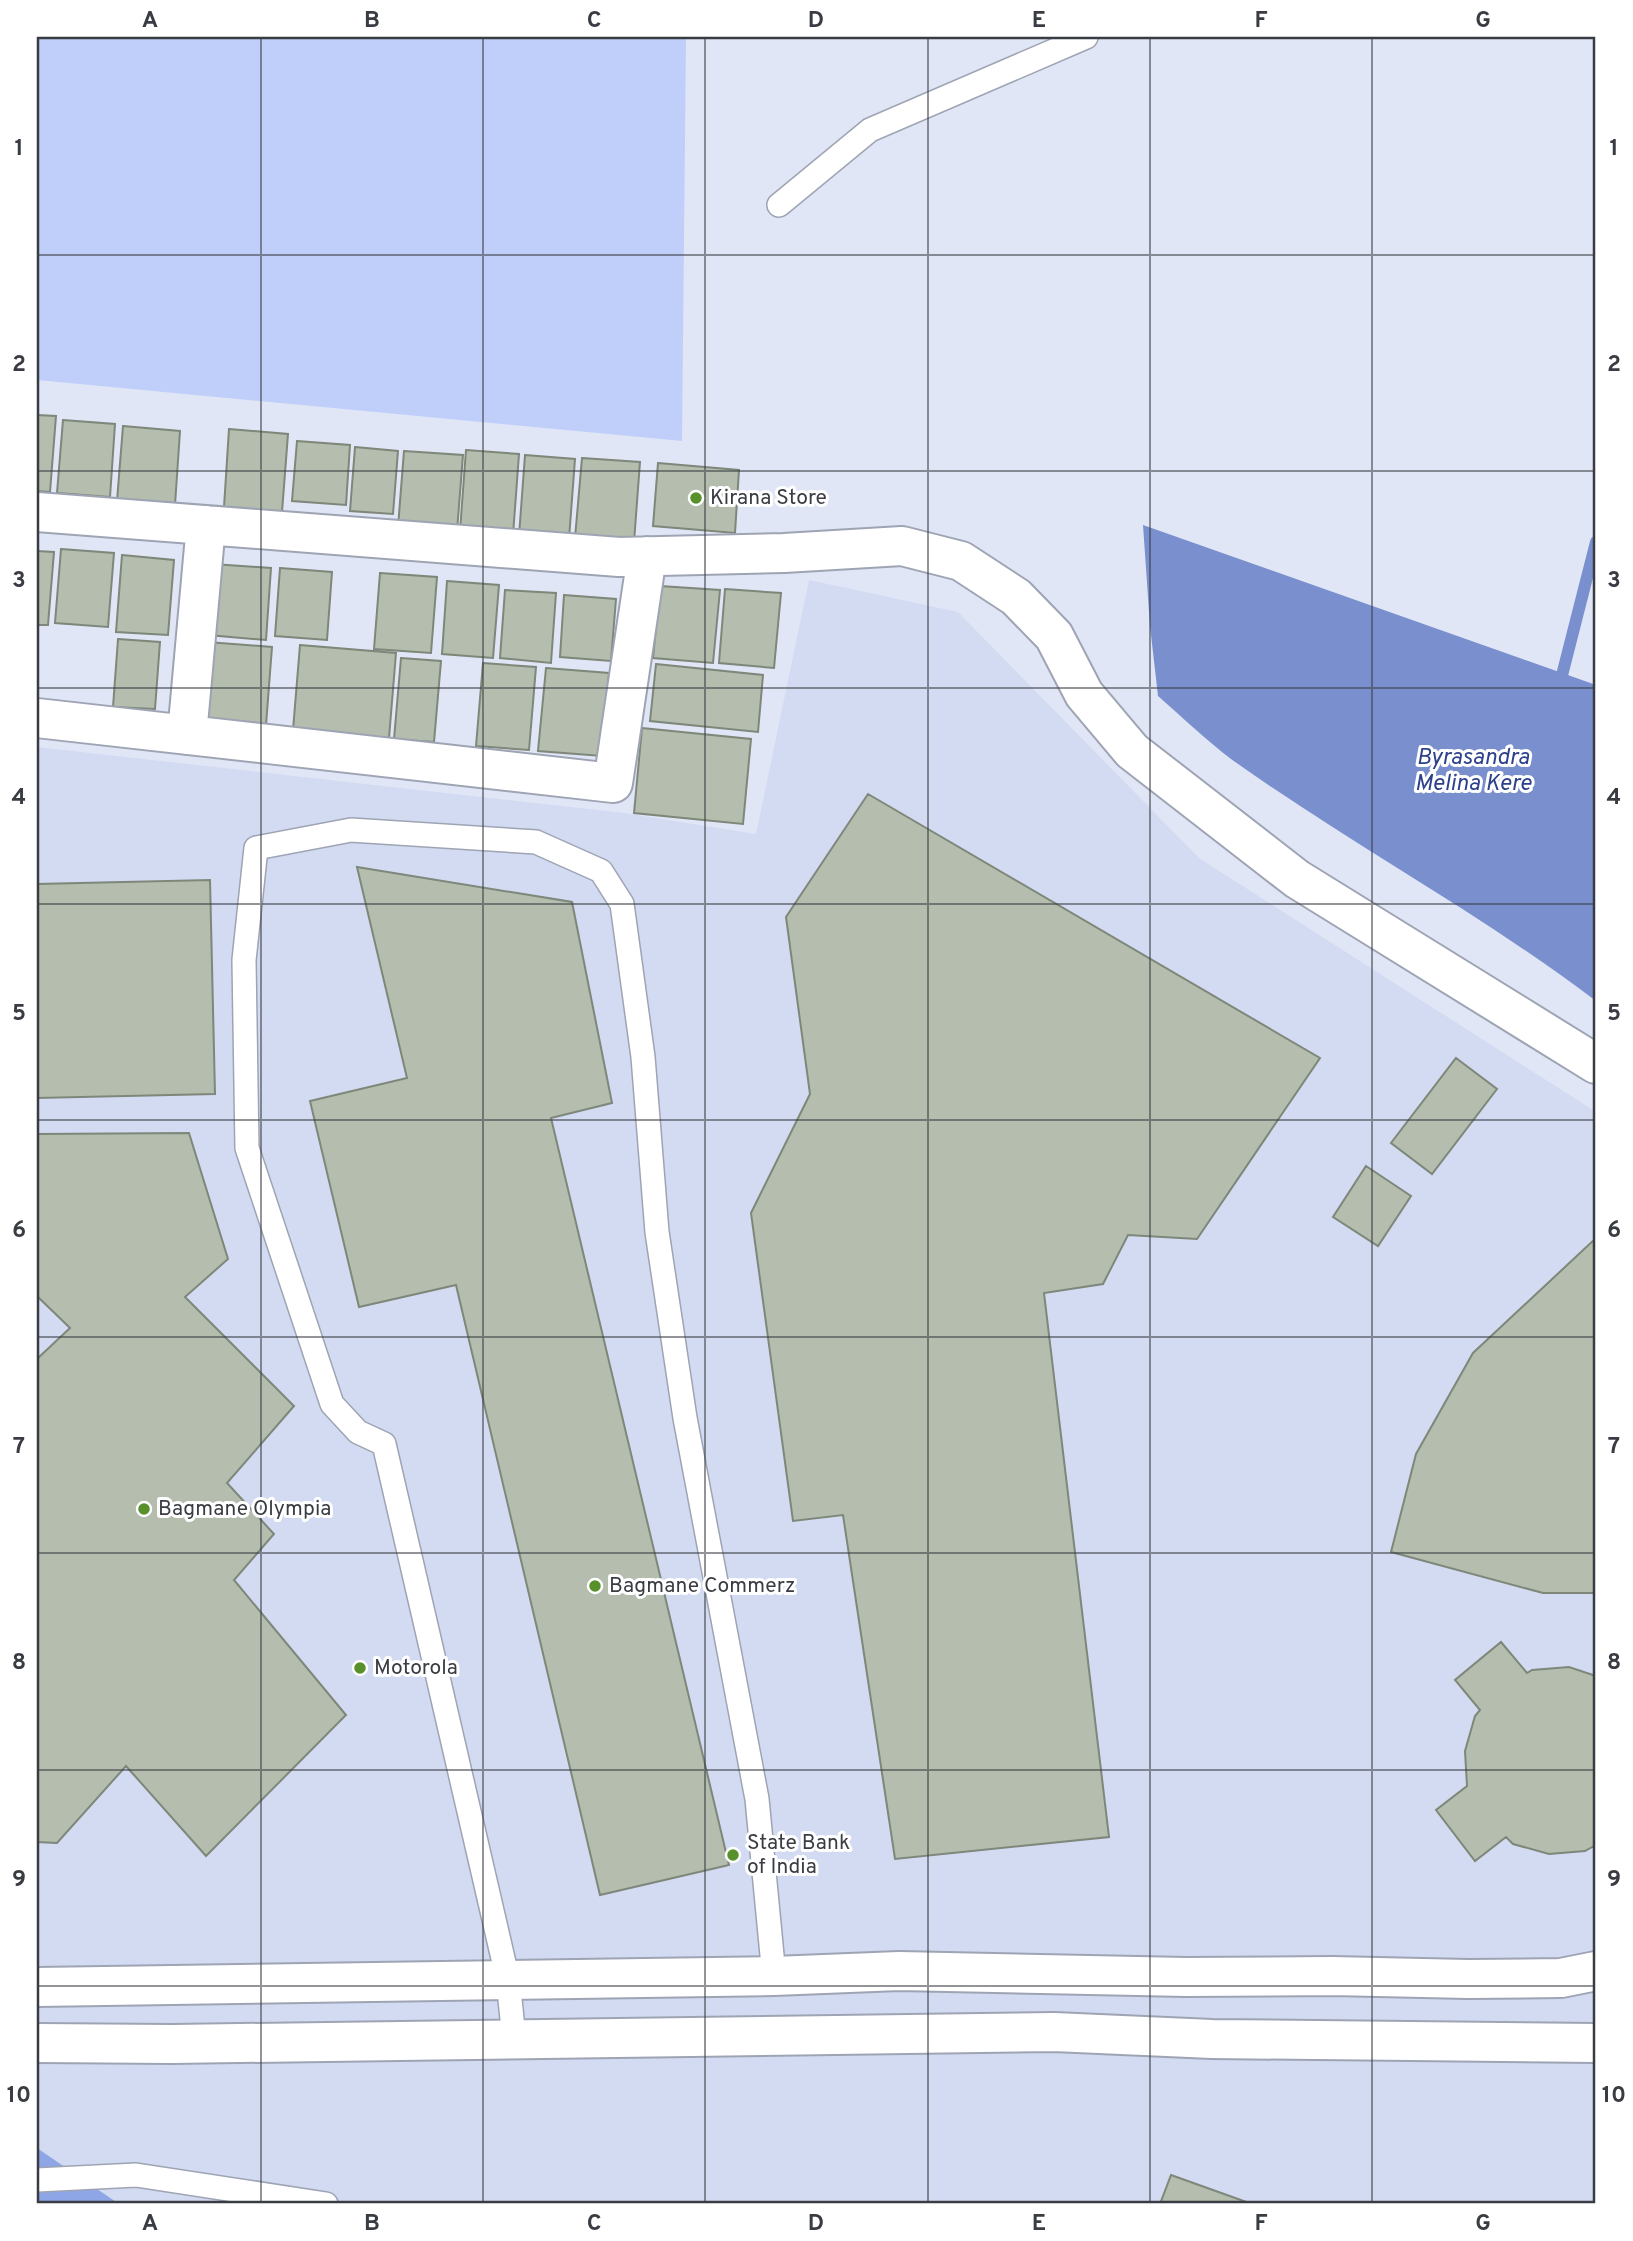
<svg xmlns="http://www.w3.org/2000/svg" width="1633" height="2241" font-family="Overpass,sans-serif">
  <rect width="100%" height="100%" fill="#e0e6f6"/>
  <path fill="#d2dbf2" d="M809,580L958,612L1199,858L1596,1112V2204H37V747L624,813L756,834Z"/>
  <path fill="#bfcff9" d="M37,37H686L682,441L37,380Z"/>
  <path fill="#8fa6e6" d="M37,2148L119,2204H37Z"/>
  <path fill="#7a90ce" d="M1143,525L1596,685V1001C1480,913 1350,844 1231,759C1206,740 1182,717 1158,696L1150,626Z"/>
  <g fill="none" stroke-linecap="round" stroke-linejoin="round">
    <path stroke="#7a90ce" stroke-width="12" d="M1559,687L1596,542"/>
  </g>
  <path fill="#b4bdae" stroke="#7e8779" stroke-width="2" d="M37,415L56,416L50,492L37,491Z
    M63,420L115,424L110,497L57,493Z
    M123,426L180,431L175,505L117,501Z
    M229,429L288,434L282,512L224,507Z
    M297,441L350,445L346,505L292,501Z
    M355,447L398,451L393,514L350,511Z
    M466,450L519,454L513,535L460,531Z
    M404,451L463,455L457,531L398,527Z
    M525,455L575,459L569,539L519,536Z
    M582,458L640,462L634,542L575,538Z
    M658,463L739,470L735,533L653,526Z
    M61,549L114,553L108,627L55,623Z
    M37,551L54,552L48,625H37Z
    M122,555L174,560L168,635L116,632Z
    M213,564L271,568L266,640L208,635Z
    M280,568L332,572L327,640L275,636Z
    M380,573L437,577L431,653L374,649Z
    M447,581L499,585L493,658L442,654Z
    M660,586L720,590L713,663L653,658Z
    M725,589L781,593L774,668L719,663Z
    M505,590L556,593L551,663L500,658Z
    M564,595L616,599L611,661L560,657Z
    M118,639L160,642L155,709L113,707Z
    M207,642L272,647L266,725L201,720Z
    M300,645L396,653L389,738L293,730Z
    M401,658L441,661L434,742L394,739Z
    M483,663L536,667L529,750L476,746Z
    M656,664L763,675L758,732L650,721Z
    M546,668L609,673L602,756L538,751Z
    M642,728L751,739L743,824L634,813Z
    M868,794L1320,1058L1197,1239L1128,1235L1103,1284L1044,1293L1109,1837L895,1859L843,1515L793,1521L751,1213L810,1094L786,917Z
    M357,867L572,902L612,1103L551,1118L729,1865L600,1895L456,1285L359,1307L310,1101L407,1078Z
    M210,880L215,1094L37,1098V884Z
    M1456,1058L1497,1089L1432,1174L1391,1143Z
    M189,1133L228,1259L185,1297L294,1406L227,1483L274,1534L234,1580L346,1715L206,1856L126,1766L57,1843L37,1842V1359L70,1328L37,1296V1134Z
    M1366,1166L1411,1196L1378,1246L1333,1217Z
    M1596,1238V1593H1543L1391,1552L1416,1454L1473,1353Z
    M1501,1642L1527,1673L1532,1670L1569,1667L1596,1676V1849L1594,1846L1585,1851L1549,1854L1513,1844L1506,1837L1475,1861L1436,1810L1467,1786L1465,1751L1475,1716L1480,1710L1455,1680Z
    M1171,2175L1252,2204H1160Z"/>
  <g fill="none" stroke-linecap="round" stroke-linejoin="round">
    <defs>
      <path id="service" d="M779,205L870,130L1086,37
        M514,2038L508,1980L384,1444L358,1432L332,1404L247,1148L244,960L256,848L351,830L536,842L601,871L622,904L643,1057L657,1232L685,1418L757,1799L774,1976
        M37,2180L136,2175L326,2204"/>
      <path id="minor" d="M37,512L619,557L784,553L902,546L961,561L1016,597L1054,636L1084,694L1132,751L1297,879L1596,1064
        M37,718L613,783L647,556
        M187,735L206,525
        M37,1987L774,1976L899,1971L1186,1977L1332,1976L1468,1979L1561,1978L1596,1971
        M37,2043L172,2044L1054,2032L1212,2039L1596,2043"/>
    </defs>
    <use href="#service" stroke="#9ea4b3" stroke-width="26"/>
    <use href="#minor" stroke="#9ea4b3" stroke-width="42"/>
    <use href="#service" stroke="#fff" stroke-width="23"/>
    <use href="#minor" stroke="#fff" stroke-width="38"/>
  </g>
  <path fill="none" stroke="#393c42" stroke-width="2" stroke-opacity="0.55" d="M261,37V2204M483,37V2204M705,37V2204M928,37V2204M1150,37V2204M1372,37V2204M37,255H1596M37,471H1596M37,688H1596M37,904H1596M37,1120H1596M37,1337H1596M37,1553H1596M37,1770H1596M37,1986H1596"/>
  <g fill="#58902c" stroke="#fff" stroke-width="2.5">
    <circle cx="696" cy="498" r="7"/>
    <circle cx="144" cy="1509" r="7"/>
    <circle cx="595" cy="1586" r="7"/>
    <circle cx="360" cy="1668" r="7"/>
    <circle cx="733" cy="1855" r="7"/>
  </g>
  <g text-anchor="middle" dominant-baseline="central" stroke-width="6" stroke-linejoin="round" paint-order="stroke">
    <g font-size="21" fill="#393c42" stroke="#fff" text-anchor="start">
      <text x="710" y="498">Kirana Store</text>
      <text x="158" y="1509">Bagmane Olympia</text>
      <text x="609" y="1586">Bagmane Commerz</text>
      <text x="374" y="1668">Motorola</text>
      <text x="747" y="1843">State Bank<tspan x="747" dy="24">of India</tspan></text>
    </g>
    <g font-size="23" font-style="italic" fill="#2d418c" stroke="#fff">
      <text x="1473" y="758">Byrasandra<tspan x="1473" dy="26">Melina Kere</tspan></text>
    </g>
  </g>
  <rect width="1633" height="2241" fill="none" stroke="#ffffff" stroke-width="77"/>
  <rect x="38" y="38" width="1556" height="2164" fill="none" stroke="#393c42" stroke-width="2.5"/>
  <g font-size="23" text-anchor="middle" font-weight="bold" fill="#393c42">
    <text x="150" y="27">A</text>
    <text x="372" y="27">B</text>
    <text x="594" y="27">C</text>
    <text x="816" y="27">D</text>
    <text x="1039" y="27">E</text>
    <text x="1261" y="27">F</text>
    <text x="1483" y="27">G</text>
    <text x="19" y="155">1</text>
    <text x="1614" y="155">1</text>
    <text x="19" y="371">2</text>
    <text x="1614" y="371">2</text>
    <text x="19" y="587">3</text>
    <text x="1614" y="587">3</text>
    <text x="19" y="804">4</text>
    <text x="1614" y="804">4</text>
    <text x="19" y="1020">5</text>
    <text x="1614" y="1020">5</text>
    <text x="19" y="1237">6</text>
    <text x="1614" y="1237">6</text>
    <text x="19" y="1453">7</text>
    <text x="1614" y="1453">7</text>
    <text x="19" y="1669">8</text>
    <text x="1614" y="1669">8</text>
    <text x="19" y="1886">9</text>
    <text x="1614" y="1886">9</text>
    <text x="19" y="2102">10</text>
    <text x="1614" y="2102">10</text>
    <text x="150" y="2230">A</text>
    <text x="372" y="2230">B</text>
    <text x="594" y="2230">C</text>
    <text x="816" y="2230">D</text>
    <text x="1039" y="2230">E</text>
    <text x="1261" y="2230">F</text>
    <text x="1483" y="2230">G</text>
  </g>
</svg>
